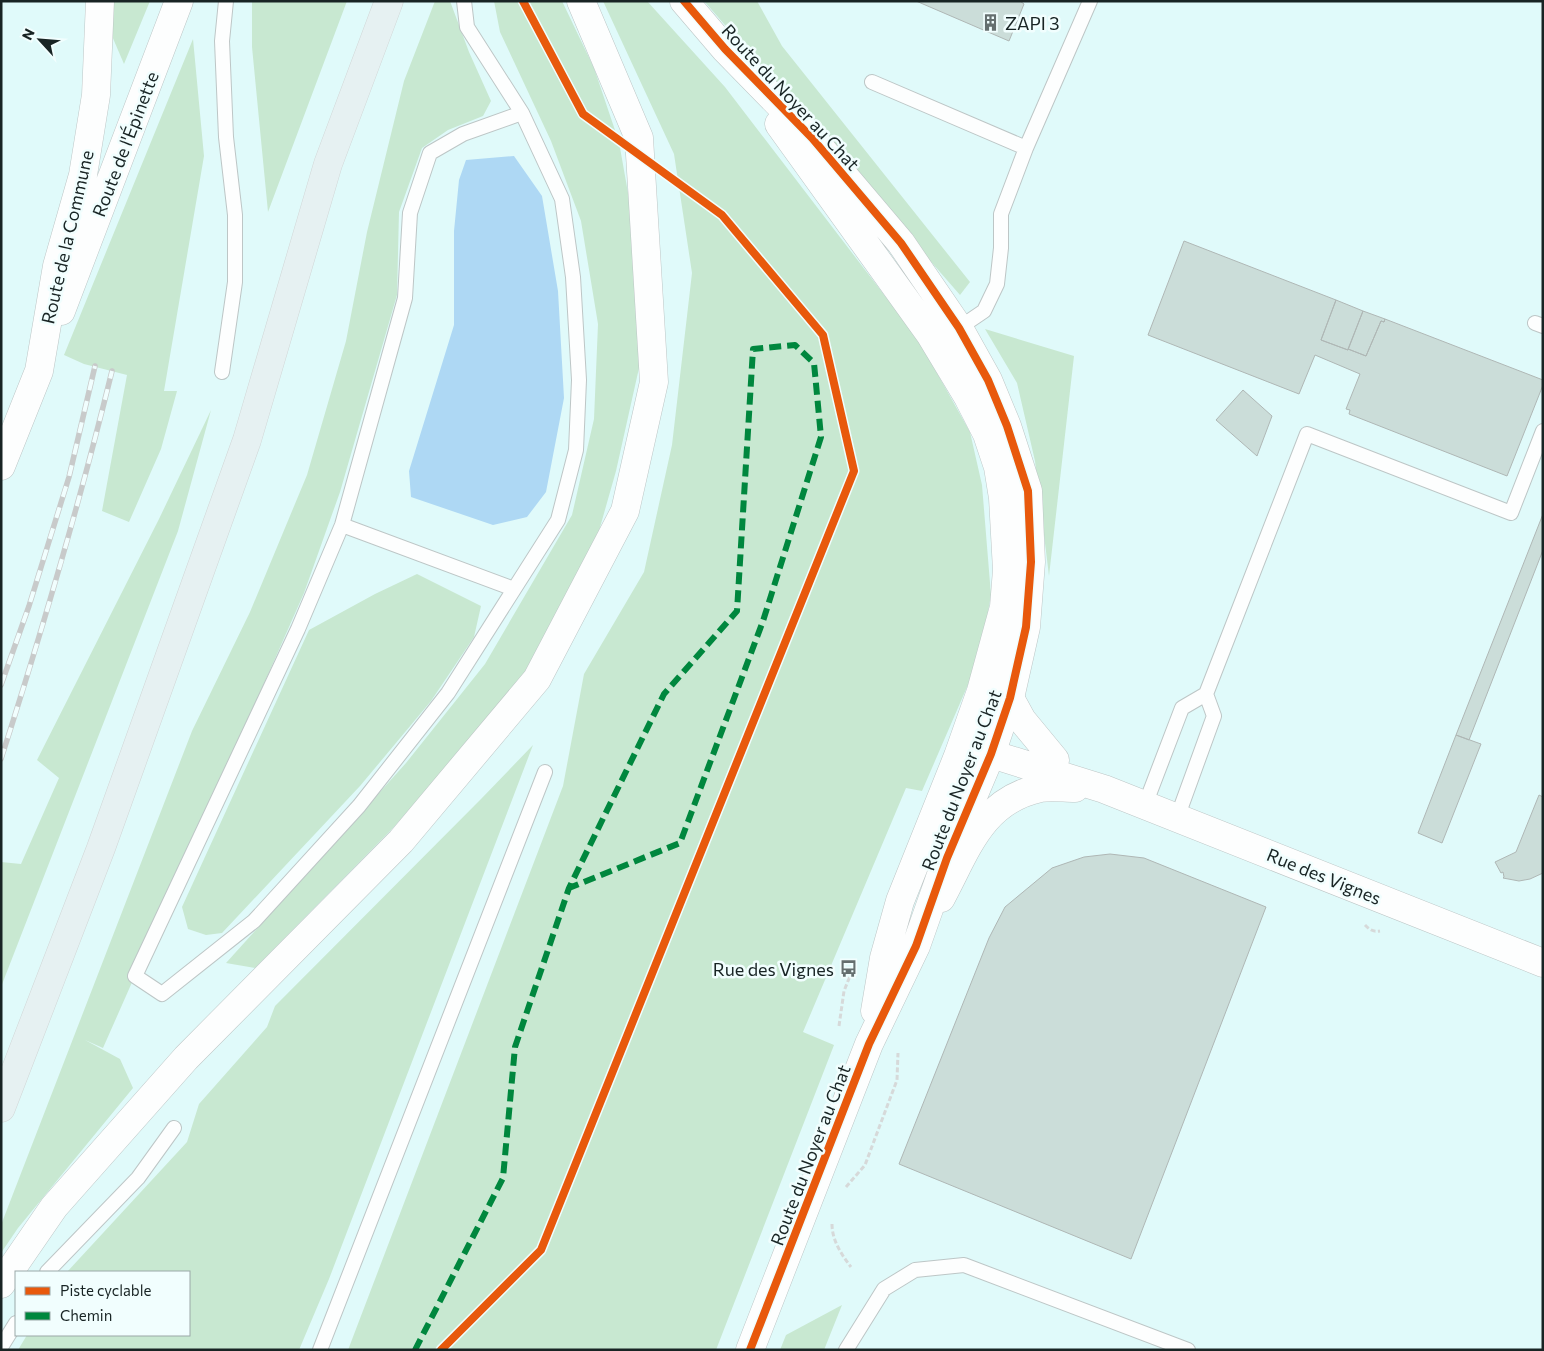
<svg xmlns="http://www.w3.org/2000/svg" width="1544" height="1351" font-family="Commissioner,sans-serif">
  <rect width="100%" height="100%" fill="#f4fbfb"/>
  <path fill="#e0fafa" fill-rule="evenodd" d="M1,1H1543V1350H1ZM16,1272H189V1335H16Z"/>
  <path fill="#c8e8d1" d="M97,1H150L124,64Z
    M252,1H347L268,212L252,47Z
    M435,1H450L469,52L491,101L483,116L448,130L422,148L399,212L397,295L340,492L304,593L103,1048L85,1040L120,1059L133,1088L18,1228L1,1253V1225L192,731L250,612L307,475L346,341L367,232L404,81Z
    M494,1H562L594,68L619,142L642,272L639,368L616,471L595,545L532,664L479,730L393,828L255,968L226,963L406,763L485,664L572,515L594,419L598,324L581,221L551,141L500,32Z
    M603,1H647L725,87L918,339L970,432L982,485L991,595L980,657L922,791L906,788L803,1032L834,1045L716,1350H348L563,786L584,674L644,572L672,445L692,273L674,154Z
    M704,1H757L782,46L970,282L960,295Z
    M193,39L204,156L164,391H177L161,449L129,522L102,511L127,375L84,364L64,355Z
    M985,329L1074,356L1049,576L1035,461L1017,383Z
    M211,410L178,531L1,987V862L21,864L59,778L37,760L159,519Z
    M417,574L481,606L474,637L431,701L360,786L222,933L206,935L188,929L182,907L309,630L375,594Z
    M533,745L329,1279L299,1350H18L27,1335H189V1272H67L187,1142L199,1104L267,1027L275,1006L481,799Z
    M842,1305L824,1350H780L786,1335Z"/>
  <path fill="#aed8f4" d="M514,156L542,196L558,291L564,398L546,492L527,517L493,525L411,497L409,471L454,325V231L459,180L466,160Z"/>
  <path fill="#cbddd9" stroke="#afb7b5" d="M916,1H1020L1024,4L1009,41Z
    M1184,241L1336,300L1321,340L1348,350V349L1366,356L1381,321L1384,322L1385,319L1543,380V385L1507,476L1349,414L1350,410L1346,409L1360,374L1315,355L1299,394L1148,335Z
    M1336,300L1363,311L1348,350L1321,340Z
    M1363,311L1385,319L1384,322L1381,321L1366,356L1348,349Z
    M1243,390L1272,416L1257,456L1216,420Z
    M1543,514V550L1469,740L1456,735Z
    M1456,735L1481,744L1442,843L1418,833Z
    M1539,795L1543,797V873L1530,879L1519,881L1503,878L1504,877L1503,872L1501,873L1495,862L1516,852Z
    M1110,854L1144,858L1266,907L1131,1259L899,1164L989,938L1005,907L1052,868L1084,857Z"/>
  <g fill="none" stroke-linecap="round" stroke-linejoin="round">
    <defs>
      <path id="service" d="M464,1L467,27L522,113L562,199L573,277L579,380L576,450L558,520L448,693L359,806L254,921L162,994L135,976L298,629L342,525L405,298L410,213L430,153L463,134L522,113
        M872,82L1026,148L1090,1
        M1535,323L1543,326
        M955,327L959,328L984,311L997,284L1001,248V214L1026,148
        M222,372L235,282V215L226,137L222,41L226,1
        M342,525L514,589
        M1206,694L1307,434L1511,513L1543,431
        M1145,805L1182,708L1206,694L1214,716L1177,818
        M47,1272L138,1178L174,1128
        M1,1347L16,1323
        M320,1350L545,772
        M846,1350L884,1289L915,1270L964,1265L1188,1350"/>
      <path id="minor" d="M1010,698L1022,720L1055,760
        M984,733L996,698L1004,641
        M979,748L991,754L1104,789L1543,963
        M941,898C967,850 981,801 1040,788C1051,786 1064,788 1075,788"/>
      <path id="tertiary" d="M684,1L725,49L812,138L901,243L959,328L988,380L1007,426L1028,491L1031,562L1026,627L1010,698L991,754L947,858L916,946L869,1044L750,1350
        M779,124L930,334L968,397L987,434L998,467L1003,498L1007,570L1004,607L981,691L958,756L900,901L884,958L875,1011"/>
      <path id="secondary" d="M61,311L179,1
        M1,466L39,371L57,266L83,175L96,95L100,1
        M1,1284L54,1207L186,1058L401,841L537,679L625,511L654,382L639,138L581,1"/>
      <path id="primary" d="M1,1108L101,848L247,440L328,164L389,1"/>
    </defs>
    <use href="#service" stroke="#bdc6c6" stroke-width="16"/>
    <use href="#minor" stroke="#bdc6c6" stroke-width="29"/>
    <use href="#tertiary" stroke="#bdc6c6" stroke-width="29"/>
    <use href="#secondary" stroke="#bdc6c6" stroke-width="29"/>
    <use href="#primary" stroke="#d1d6d6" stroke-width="29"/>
    <path stroke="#d6d9d9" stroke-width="3" stroke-dasharray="5 2.5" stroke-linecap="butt" d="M1365,925C1370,930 1373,932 1380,931
      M839,1026L844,991L850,976
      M846,1187L865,1165L897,1080L898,1053
      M832,1224C832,1240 841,1254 851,1267"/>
    <use href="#service" stroke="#fdfefe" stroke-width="14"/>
    <use href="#minor" stroke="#fdfefe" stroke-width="28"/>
    <use href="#tertiary" stroke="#fdfefe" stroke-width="28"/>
    <use href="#secondary" stroke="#fdfefe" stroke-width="28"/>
    <use href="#primary" stroke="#e6f1f2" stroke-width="28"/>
    <defs>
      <path id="rail" d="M1,685L29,606L69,477L95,366
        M1,759C42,631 80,502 112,371"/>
    </defs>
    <use href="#rail" stroke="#c8caca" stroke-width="5.5"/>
    <use href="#rail" stroke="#f1fefe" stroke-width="4" stroke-dasharray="11" stroke-linecap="butt"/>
    <path stroke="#00873e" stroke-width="6" stroke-dasharray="12 6" stroke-linecap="butt" d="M415,1350L503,1178L515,1047L569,888L664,694L737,611L753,349L795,345L814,363L821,437L763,621L680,843L569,888"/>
    <defs>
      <path id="cycleway" d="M684,1L725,49L812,138L901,243L959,328L988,380L1007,426L1028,491L1031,562L1026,627L1010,698L991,754L947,858L916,946L869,1044L750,1350
        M441,1350L541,1250L854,471L823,335L722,215L583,114L523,1"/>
    </defs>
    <use href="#cycleway" stroke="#f1fefe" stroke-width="11"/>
    <use href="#cycleway" stroke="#e8590c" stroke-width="8"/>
  </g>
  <defs>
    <symbol id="building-bare" viewBox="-9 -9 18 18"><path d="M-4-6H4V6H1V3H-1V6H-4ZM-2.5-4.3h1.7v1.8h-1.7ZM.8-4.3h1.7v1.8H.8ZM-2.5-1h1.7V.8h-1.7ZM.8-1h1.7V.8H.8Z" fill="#656f6f" stroke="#f1fefe" stroke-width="2.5" paint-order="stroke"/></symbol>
    <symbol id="bus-bare" viewBox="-9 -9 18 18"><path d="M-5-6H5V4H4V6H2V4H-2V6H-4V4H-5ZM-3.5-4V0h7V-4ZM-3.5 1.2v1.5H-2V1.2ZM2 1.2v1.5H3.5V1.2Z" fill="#656f6f" stroke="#f1fefe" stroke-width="2.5" paint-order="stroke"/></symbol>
  </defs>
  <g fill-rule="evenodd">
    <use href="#building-bare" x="978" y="10" width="25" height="25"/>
    <use href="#bus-bare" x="836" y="956" width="25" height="25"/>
  </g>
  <g text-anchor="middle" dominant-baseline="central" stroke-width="5" stroke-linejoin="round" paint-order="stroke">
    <g font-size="18" fill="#182424" stroke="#f1fefe" text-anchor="start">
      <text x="1005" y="23">ZAPI 3</text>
      <text x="834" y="969" text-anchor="end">Rue des Vignes</text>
    </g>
    <g font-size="18" fill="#182424" stroke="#f1fefe">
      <text transform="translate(791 97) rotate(47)">Route du Noyer au Chat</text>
      <text transform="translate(125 144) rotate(-69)">Route de l'Épinette</text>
      <text transform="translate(67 237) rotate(-77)">Route de la Commune</text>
      <text transform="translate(961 780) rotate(-69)">Route du Noyer au Chat</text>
      <text transform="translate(1324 876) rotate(22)">Rue des Vignes</text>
      <text transform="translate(810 1155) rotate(-69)">Route du Noyer au Chat</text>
    </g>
  </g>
  <rect width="1544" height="1351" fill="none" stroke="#182424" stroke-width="5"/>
  <rect x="15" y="1271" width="175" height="65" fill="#f1fefe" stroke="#9aa7a7"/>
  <rect x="25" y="1287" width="25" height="8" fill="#e8590c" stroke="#9aa7a7"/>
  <text x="60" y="1296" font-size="15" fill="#182424">Piste cyclable</text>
  <rect x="25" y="1312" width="25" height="8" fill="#00873e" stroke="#9aa7a7"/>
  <text x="60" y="1321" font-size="15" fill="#182424">Chemin</text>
  <g transform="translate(40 40) rotate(296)" stroke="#f1fefe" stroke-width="4" paint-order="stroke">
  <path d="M0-4L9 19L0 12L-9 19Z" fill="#182424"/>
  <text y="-8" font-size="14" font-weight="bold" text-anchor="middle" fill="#182424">N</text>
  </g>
</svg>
